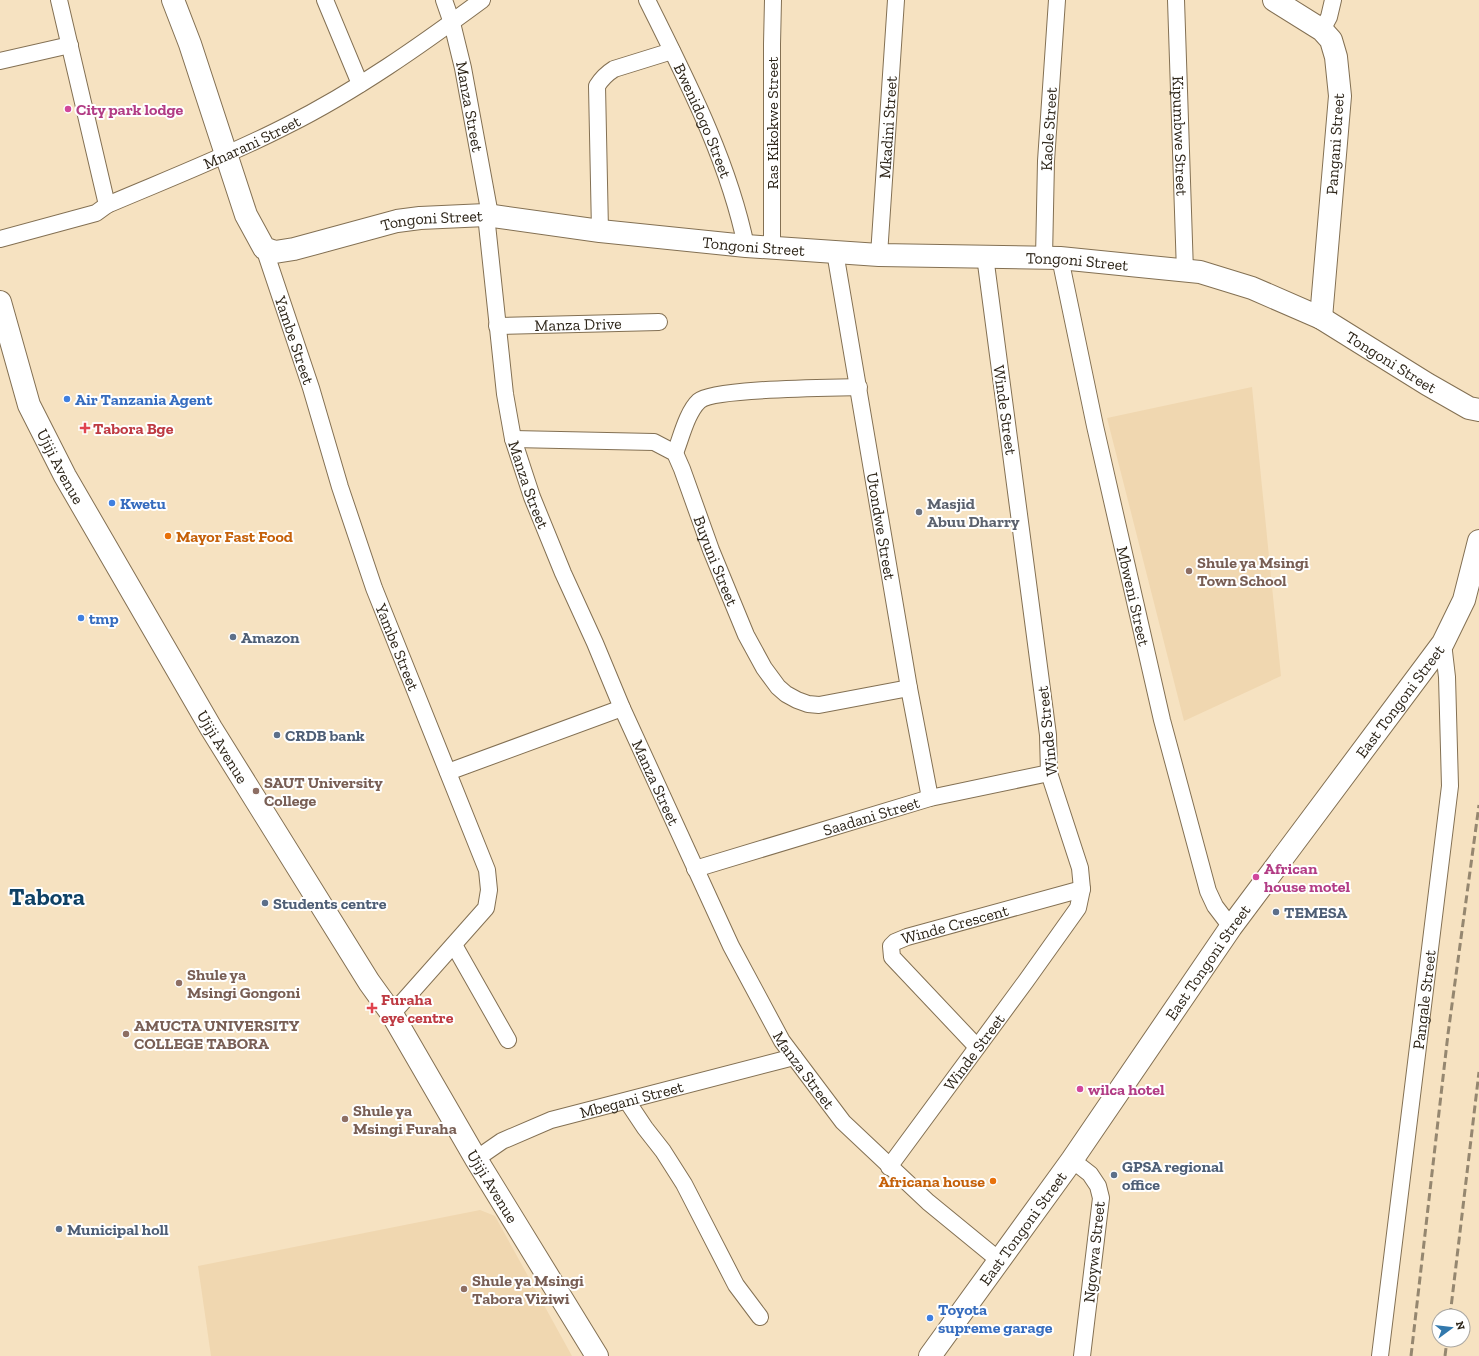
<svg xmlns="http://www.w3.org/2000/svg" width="1479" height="1356" font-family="'Zilla Slab',serif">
  <rect width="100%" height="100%" fill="#f6e2c1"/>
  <path fill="#f0d7b0" d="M1252,387L1281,676L1184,721L1107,418Z
    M480,1210L495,1216L572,1356H211L198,1266Z"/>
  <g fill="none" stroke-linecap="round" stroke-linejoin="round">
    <defs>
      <g id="street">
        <path d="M59,0L107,205"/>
        <path d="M325,0L360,84"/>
        <path id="s1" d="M444,0L452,23L463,68L490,215"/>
        <path id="s2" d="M647,0C686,79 728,159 746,246"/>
        <path id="s3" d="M1176,0L1185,272"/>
        <path d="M1322,30L1329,17L1333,0"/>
        <path d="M0,61L70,45"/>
        <path id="s4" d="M486,215L505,394L513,439L532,497L563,573L595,643L622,708L731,946L782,1041L843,1122L928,1202L1000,1261"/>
        <path d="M600,231L597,86C602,78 606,74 614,69L672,51"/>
        <path id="s5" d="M0,239L96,213L107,205C168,179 230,155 288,125C356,91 421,45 482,0"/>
        <path d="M772,247V44L773,0"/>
        <path id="s6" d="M264,248L311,388L340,487L374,588L487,870L489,890L486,908L392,1014"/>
        <path id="s7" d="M835,252L909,688L930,798"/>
        <path id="s8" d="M879,255L896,0"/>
        <path id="s9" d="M1044,258L1046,161L1057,0"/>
        <path id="s10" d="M1060,258L1095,426L1162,720L1208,891L1215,906L1231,927"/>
        <path id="s11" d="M497,326L659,322"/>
        <path id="s12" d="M513,439L654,442L675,453L682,469L711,550L746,635L764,668L778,687L786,694L797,700L808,704L819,705L909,688"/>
        <path d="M675,453C681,438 687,412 699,401C713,388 833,388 859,387"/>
        <path d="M448,772L622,708"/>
        <path id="s13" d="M695,869L930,798L1049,773"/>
        <path d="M454,945L508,1040"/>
        <path id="s14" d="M977,1047L892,957L891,946L895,942L907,937L1082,889"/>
        <path d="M627,1101L645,1128L663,1151L684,1184L736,1285L760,1317"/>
        <path id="s15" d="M476,1159L502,1141L551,1120L794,1057"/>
        <path d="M1072,1160L1090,1174L1098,1186L1101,1198L1082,1356"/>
        <path id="s16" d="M889,1167L1026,981L1078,908L1082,889L1080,868L1049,773L1048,735L985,256"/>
        <path id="s17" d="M1380,1356L1450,786L1447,677L1443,643"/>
      </g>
      <g id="secondary">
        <path id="s18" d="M173,0L190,44L246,215L264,248L275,252L294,249L397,221L420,218L486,215L600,231L746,246L879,255L1060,258L1200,272L1252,288L1321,318L1427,384L1469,408L1479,410"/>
        <path d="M1274,0L1322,30L1331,40L1336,57L1340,96L1321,318"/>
        <path id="s19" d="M930,1356L1072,1160L1231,927L1443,643L1464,600L1479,541"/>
      </g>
      <g id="highway">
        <path id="s20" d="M0,302L29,405L65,476L211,728L369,982L392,1014L476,1159L597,1356"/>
      </g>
    </defs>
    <use href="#street" stroke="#837053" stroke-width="18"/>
    <use href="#secondary" stroke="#837053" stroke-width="24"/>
    <use href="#highway" stroke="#837053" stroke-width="24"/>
    <use href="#street" stroke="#fff" stroke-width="16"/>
    <use href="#secondary" stroke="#fff" stroke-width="22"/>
    <use href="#highway" stroke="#fff" stroke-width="22"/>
    <path stroke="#958770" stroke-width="3" stroke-dasharray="8 4" stroke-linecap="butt" d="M1450,1316L1479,1072
      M1411,1356L1448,1034L1479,805
      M1445,1356L1447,1340"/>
  </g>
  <g fill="#d1479c" stroke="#fff" stroke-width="1.5">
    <circle cx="68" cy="109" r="4"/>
    <circle cx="1256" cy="877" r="4"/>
    <circle cx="1080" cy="1089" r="4"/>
  </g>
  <g fill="#3f7fe0" stroke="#fff" stroke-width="1.5">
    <circle cx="67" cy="399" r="4"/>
    <circle cx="112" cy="503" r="4"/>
    <circle cx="81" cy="618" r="4"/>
    <circle cx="930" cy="1318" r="4"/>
  </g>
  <g fill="#e0444e" stroke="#fff" stroke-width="1.5">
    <path d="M83 422h4v4h4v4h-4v4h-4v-4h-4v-4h4z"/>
    <path d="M370 1002h4v4h4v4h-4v4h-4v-4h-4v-4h4z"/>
  </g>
  <circle fill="#6b7280" stroke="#fff" stroke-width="1.5" cx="919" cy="512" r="4"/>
  <g fill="#e8710a" stroke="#fff" stroke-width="1.5">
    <circle cx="168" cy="536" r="4"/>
    <circle cx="993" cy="1181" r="4"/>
  </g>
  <g fill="#8d6e63" stroke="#fff" stroke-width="1.5">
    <circle cx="1189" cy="571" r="4"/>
    <circle cx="256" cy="791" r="4"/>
    <circle cx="179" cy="983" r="4"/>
    <circle cx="126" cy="1034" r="4"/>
    <circle cx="345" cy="1119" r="4"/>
    <circle cx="464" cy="1289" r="4"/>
  </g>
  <g fill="#5c6f8a" stroke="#fff" stroke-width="1.5">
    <circle cx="233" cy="637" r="4"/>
    <circle cx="277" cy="735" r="4"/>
    <circle cx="265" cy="903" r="4"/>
    <circle cx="1276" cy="912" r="4"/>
    <circle cx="1114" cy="1175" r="4"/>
    <circle cx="59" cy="1229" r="4"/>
  </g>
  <g text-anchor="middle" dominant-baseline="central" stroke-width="4" stroke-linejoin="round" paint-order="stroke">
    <g font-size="16" fill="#2d2519" stroke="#fff">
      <text stroke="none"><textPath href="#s1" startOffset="110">Manza Street</textPath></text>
      <text stroke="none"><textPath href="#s2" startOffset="133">Bwenidogo Street</textPath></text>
      <text transform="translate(772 123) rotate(-90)">Ras Kikokwe Street</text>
      <text stroke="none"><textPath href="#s8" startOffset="128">Mkadini Street</textPath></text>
      <text stroke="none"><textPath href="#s9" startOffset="129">Kaole Street</textPath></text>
      <text stroke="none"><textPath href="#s3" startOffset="136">Kipumbwe Street</textPath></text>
      <text stroke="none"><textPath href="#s5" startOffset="271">Mnarani Street</textPath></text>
      <text transform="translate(1335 144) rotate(-86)">Pangani Street</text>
      <text stroke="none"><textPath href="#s18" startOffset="437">Tongoni Street</textPath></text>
      <text stroke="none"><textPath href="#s18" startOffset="761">Tongoni Street</textPath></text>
      <text stroke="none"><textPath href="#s18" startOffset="1085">Tongoni Street</textPath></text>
      <text stroke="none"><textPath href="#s11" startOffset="81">Manza Drive</textPath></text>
      <text stroke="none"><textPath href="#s6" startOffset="97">Yambe Street</textPath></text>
      <text stroke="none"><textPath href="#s18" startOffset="1421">Tongoni Street</textPath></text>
      <text transform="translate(1005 410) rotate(82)">Winde Street</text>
      <text stroke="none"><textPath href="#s20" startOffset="176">Ujiji Avenue</textPath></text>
      <text stroke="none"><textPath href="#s4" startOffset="274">Manza Street</textPath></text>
      <text stroke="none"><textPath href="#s7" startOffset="278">Utondwe Street</textPath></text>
      <text stroke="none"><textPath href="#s12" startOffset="280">Buyuni Street</textPath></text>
      <text stroke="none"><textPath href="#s10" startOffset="346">Mbweni Street</textPath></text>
      <text stroke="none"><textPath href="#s6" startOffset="421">Yambe Street</textPath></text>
      <text stroke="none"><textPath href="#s19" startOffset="806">East Tongoni Street</textPath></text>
      <text transform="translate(1047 731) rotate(-96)">Winde Street</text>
      <text stroke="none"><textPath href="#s20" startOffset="500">Ujiji Avenue</textPath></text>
      <text stroke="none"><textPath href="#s4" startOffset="598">Manza Street</textPath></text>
      <text stroke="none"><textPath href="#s13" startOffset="184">Saadani Street</textPath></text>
      <text stroke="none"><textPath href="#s14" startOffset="203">Winde Crescent</textPath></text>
      <text stroke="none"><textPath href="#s19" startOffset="482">East Tongoni Street</textPath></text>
      <text stroke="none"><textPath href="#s17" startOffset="359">Pangale Street</textPath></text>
      <text stroke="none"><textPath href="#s16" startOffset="143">Winde Street</textPath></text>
      <text stroke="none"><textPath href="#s4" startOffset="922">Manza Street</textPath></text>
      <text stroke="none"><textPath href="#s15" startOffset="168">Mbegani Street</textPath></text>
      <text stroke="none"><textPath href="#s20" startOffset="1016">Ujiji Avenue</textPath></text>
      <text stroke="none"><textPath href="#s19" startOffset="158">East Tongoni Street</textPath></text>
      <text transform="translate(1094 1252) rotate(-84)">Ngoywa Street</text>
    </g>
    <g font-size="16" font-weight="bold" fill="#b23c85" stroke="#fff" text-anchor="start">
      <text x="76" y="109">City park lodge</text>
      <text x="1264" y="868">African<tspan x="1264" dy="18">house motel</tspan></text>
      <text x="1088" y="1089">wilca hotel</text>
    </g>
    <g font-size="16" font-weight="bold" fill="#366cbe" stroke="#fff" text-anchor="start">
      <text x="75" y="399">Air Tanzania Agent</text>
      <text x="120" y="503">Kwetu</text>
      <text x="89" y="618">tmp</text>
      <text x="938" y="1309">Toyota<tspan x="938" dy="18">supreme garage</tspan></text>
    </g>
    <g font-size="16" font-weight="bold" fill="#be3a42" stroke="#fff" text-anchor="start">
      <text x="93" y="428">Tabora Bge</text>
      <text x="381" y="999">Furaha<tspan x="381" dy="18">eye centre</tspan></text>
    </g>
    <g font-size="16" font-weight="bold" fill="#5b616d" stroke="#fff" text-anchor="start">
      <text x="927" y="503">Masjid<tspan x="927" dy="18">Abuu Dharry</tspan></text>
    </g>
    <g font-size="16" font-weight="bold" fill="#c56008" stroke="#fff" text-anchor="start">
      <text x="176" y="536">Mayor Fast Food</text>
      <text x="985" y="1181" text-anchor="end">Africana house</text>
    </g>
    <g font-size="16" font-weight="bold" fill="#785e54" stroke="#fff" text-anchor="start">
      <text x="1197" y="562">Shule ya Msingi<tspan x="1197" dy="18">Town School</tspan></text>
      <text x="264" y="782">SAUT University<tspan x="264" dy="18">College</tspan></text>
      <text x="187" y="974">Shule ya<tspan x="187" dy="18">Msingi Gongoni</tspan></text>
      <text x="134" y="1025">AMUCTA UNIVERSITY<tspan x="134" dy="18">COLLEGE TABORA</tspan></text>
      <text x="353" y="1110">Shule ya<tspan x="353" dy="18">Msingi Furaha</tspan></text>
      <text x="472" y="1280">Shule ya Msingi<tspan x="472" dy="18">Tabora Viziwi</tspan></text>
    </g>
    <g font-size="16" font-weight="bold" fill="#4e5e75" stroke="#fff" text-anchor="start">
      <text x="241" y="637">Amazon</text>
      <text x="285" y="735">CRDB bank</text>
      <text x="273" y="903">Students centre</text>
      <text x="1284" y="912">TEMESA</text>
      <text x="1122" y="1166">GPSA regional<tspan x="1122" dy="18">office</tspan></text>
      <text x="67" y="1229">Municipal holl</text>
    </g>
    <g font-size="24" font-weight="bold" fill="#0f4165" stroke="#fff">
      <text x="47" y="896">Tabora</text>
    </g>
  </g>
  <g transform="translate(1451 1328) rotate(75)"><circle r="19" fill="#ffffff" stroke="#aba8a3"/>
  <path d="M0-3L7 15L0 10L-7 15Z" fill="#3279ad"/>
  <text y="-6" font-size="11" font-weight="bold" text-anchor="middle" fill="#2d2519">N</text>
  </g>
</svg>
